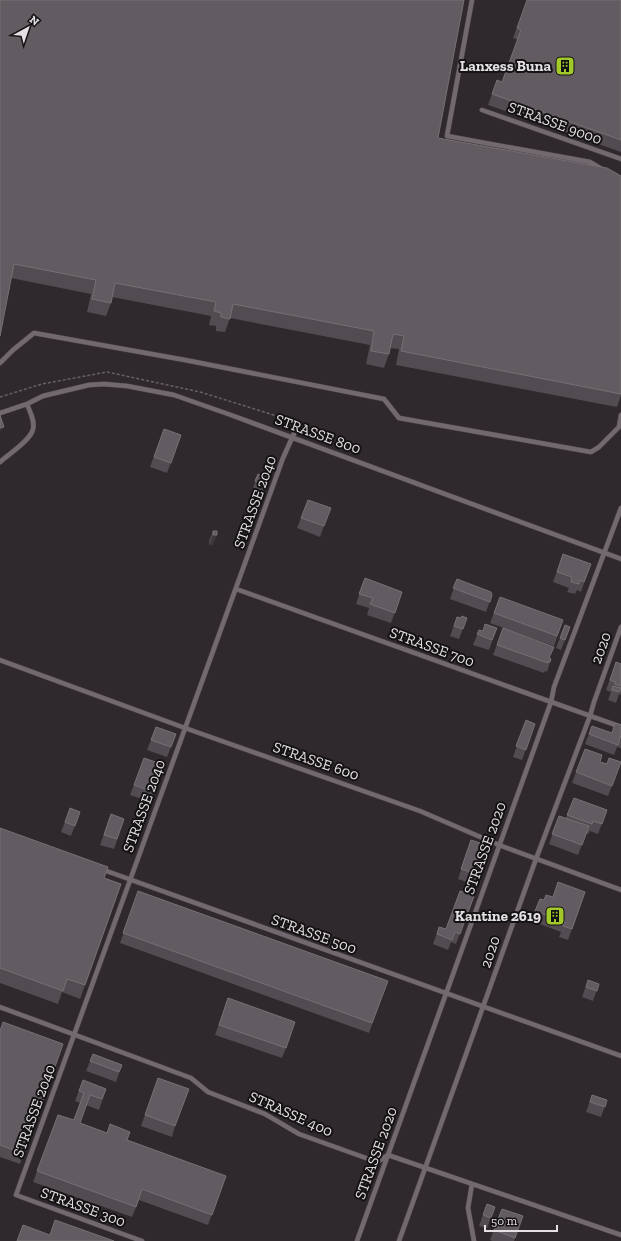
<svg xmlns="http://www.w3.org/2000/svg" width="621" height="1241" font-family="'Zilla Slab',serif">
  <rect width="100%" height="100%" fill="#2f282d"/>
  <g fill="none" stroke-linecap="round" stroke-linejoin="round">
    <defs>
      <path id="lane" d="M472,0L447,136L590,162L600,168
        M482,110L621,159
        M0,363L13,350L34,333L185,360L384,399L399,418L591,452L599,447L619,427L621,415
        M0,413L27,404L43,396L89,385L104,384L127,386L174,395L231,415L621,559
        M0,462C9,454 31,440 33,429C35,421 30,412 27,404
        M236,589L621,727
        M0,660L185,728L420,811L499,845L621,890
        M101,869L621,1056
        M0,1007L191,1078L208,1092L265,1114L299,1134L377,1162L388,1155L621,1235
        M472,1184L468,1208L474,1241
        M142,1241L16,1195L283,458L297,427
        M357,1241L551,702L554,687L621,508
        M399,1241L536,859L590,716L594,702L621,627"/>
    </defs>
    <use href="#lane" stroke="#484347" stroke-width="5.5"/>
    <path stroke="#676065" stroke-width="1.5" stroke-dasharray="3 2" stroke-linecap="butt" d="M0,397L42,384L107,372L200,392L293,421"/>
    <use href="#lane" stroke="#71696f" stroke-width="4.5"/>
  </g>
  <path fill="#524b51" d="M0,0L438,138L621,176V395L617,407L396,365L399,349L390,348L389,354L384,368L366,364L370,345L230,318L225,332L216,331V326L209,325L211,316L112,297L111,303L106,316L87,312L91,294L11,278Z
    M527,0H621V152L488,105L497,80L502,82L518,40L513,38Z
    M164,429L181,435L167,473L150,467Z
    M258,474L268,478L262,495L252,491Z
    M301,518L324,526L320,537L297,528Z
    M213,531V545H209V541Z
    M563,554L591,564L581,592L577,590L575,594L567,592L569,588L553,582Z
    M365,578L402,592L391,623L367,615L369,608L356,604Z
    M457,579L492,595L486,612L450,599Z
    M500,597L563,620L554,646L490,623Z
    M457,617L461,618H467L459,639L450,636Z
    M565,625L570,627L561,650L556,648Z
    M497,628L489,650L473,645L479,630L483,631Z
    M503,628L551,659L547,672L545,671L544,673L493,655Z
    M616,662L621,664V695L619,694L616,703L608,700L611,692L606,690Z
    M526,720L535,724L522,760L513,757Z
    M621,725V748L617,747L614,755L585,744L592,726L612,733Z
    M156,727L176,734L167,757L147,750Z
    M144,758L164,765L151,802L130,795Z
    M600,762L607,764L621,762L608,796L572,783L576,772Z
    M574,798L607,810L598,834L590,831L588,834H586L578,855L549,844L559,816L566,818Z
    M70,808L80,812L71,836L61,832Z
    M111,814L124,819L114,849L100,845Z
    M0,828L104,878L121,884L80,999L62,992L58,1004L0,983Z
    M471,840L489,846L475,885L458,879Z
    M138,891L388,981L369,1033L120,943Z
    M585,892L568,940L559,937L561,932L532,921L540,899L544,900L553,897Z
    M471,895L474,896L456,944L451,942L448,950L433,944L439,927L446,929Z
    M588,980L599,984L593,1001L582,997Z
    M228,998L286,1048L282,1058L215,1035Z
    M0,1030L63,1044L20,1164L0,1157Z
    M93,1054L122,1065L116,1082L86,1071Z
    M158,1078L175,1126L172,1137L141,1126Z
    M83,1080L106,1089L99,1110L86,1105L80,1123L226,1176L208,1225L139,1200L132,1217L33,1182L58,1115L73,1120L80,1103L75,1101Z
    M592,1095L607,1100L601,1117L586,1112Z
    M487,1204L495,1207L487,1228L479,1226Z
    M502,1209L523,1216L514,1241H492L490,1240Z"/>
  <path fill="#3d363c" d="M4,427L2,430L0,431V428Z
    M213,535H217L213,545H209Z"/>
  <path fill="#625b61" stroke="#767075" d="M0,0H464L438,138L607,168L621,176V394L401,351L404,336L393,334L389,354L371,351L374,331L233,304L230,319L221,317V313L214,311L216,302L115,283L111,303L92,299L96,280L14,264L0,336Z
    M527,0H621V140L492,94L497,80L502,82L521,30L517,28Z
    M0,415L4,427L0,428Z
    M164,429L181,435L171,463L154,457Z
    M258,474L268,478L266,485L255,481Z
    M308,500L331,508L324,526L301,518Z
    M213,531H217V535H213Z
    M563,554L591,564L584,582L580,580L579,584L571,582L572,577L557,572Z
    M365,578L402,592L395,613L370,604L373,598L359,594Z
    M457,579L491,592L492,595L490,602L453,588Z
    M500,597L563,620L557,636L494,613Z
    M462,616L467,618L463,629L454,626L457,617L461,618Z
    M485,624L497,628L492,640L477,634L479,630L483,631Z
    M565,625L570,627L565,640L560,638Z
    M503,628L554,647L549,658L551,659L550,662L548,661V663L497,645Z
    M616,662L621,664V686L615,684V682L610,680Z
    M613,686L621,688L619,692L612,690Z
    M526,720L535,724L526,750L516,746Z
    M615,723L621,725V737H620L618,745L589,734L592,726L612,733Z
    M156,727L176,734L171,747L151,740Z
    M585,749L602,755L600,762L607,764L609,758L621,762L612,786L576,772Z
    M144,758L164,765L154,792L134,785Z
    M574,798L607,810L602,824L593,821L592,824L567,815Z
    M70,808L80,812L75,826L65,822Z
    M111,814L124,819L117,839L104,835Z
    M559,816L589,826L582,845L552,834Z
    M0,828L108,867L104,878L121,884L85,985L67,979L63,991L0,968Z
    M471,840L489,846L479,875L461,869Z
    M558,882L585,892L572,929L563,926L565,922L535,911L540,899L544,900L546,895L553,897Z
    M464,887L473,890L471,895L474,896L460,934L455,932L452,940L437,934L439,927L446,929L460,891L463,892Z
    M138,891L388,981L372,1023L123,933Z
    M588,980L599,984L597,991L586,987Z
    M228,998L295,1022L286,1048L219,1025Z
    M3,1022L63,1044L24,1154L0,1145V1031Z
    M93,1054L122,1065L119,1072L90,1061Z
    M158,1078L189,1089L175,1126L145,1115Z
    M83,1080L106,1089L102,1099L90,1095L80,1123L107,1133L110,1124L130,1132L127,1140L226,1176L212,1215L142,1189L136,1207L37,1171L58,1115L74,1120L84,1093L79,1091Z
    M592,1095L607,1100L605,1107L590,1102Z
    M487,1204L495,1207L491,1218L483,1215Z
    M502,1209L523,1216L515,1238L494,1230Z
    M55,1220L114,1241H17L23,1225L50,1235Z"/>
  <defs>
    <symbol id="building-square" viewBox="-11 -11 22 22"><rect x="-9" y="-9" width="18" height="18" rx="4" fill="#a1c92a" stroke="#151214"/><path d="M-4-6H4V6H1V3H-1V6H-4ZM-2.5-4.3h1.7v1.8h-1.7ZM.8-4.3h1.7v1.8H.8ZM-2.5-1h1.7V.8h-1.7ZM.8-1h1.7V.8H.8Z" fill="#111"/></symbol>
  </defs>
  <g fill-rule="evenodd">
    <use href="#building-square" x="554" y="55" width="22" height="22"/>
    <use href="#building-square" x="544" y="905" width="22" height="22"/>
  </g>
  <g text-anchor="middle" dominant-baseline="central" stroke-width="4" stroke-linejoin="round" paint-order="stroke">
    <g font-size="15" font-weight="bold" fill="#e5e0e4" stroke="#151214" text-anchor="end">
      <text x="551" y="66">Lanxess Buna</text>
      <text x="541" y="916">Kantine 2619</text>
    </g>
    <g font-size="15" fill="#e5e0e4" stroke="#151214">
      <text transform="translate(555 123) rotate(20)">STRASSE 9000</text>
      <text transform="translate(318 434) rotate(20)">STRASSE 800</text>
      <text transform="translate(255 502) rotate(-70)">STRASSE 2040</text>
      <text transform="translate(432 647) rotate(20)">STRASSE 700</text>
      <text transform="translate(601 648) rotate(-70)">2020</text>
      <text transform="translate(316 761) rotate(19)">STRASSE 600</text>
      <text transform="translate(144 806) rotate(-70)">STRASSE 2040</text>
      <text transform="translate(485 848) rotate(-70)">STRASSE 2020</text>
      <text transform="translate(314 934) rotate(20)">STRASSE 500</text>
      <text transform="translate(490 952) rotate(-71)">2020</text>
      <text transform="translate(34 1111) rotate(-70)">STRASSE 2040</text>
      <text transform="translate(291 1114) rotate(24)">STRASSE 400</text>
      <text transform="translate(376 1153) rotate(-70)">STRASSE 2020</text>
      <text transform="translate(83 1207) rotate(20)">STRASSE 300</text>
    </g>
  </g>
  <g transform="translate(28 28) rotate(40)" stroke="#151214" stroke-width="3" paint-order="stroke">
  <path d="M0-3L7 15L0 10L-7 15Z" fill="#e5e0e4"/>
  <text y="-6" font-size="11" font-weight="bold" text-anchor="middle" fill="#e5e0e4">N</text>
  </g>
  <path d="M485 1225v6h72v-6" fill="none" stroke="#e5e0e4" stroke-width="2"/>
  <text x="491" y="1225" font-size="12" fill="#e5e0e4" stroke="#151214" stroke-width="3" paint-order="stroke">50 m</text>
</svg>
